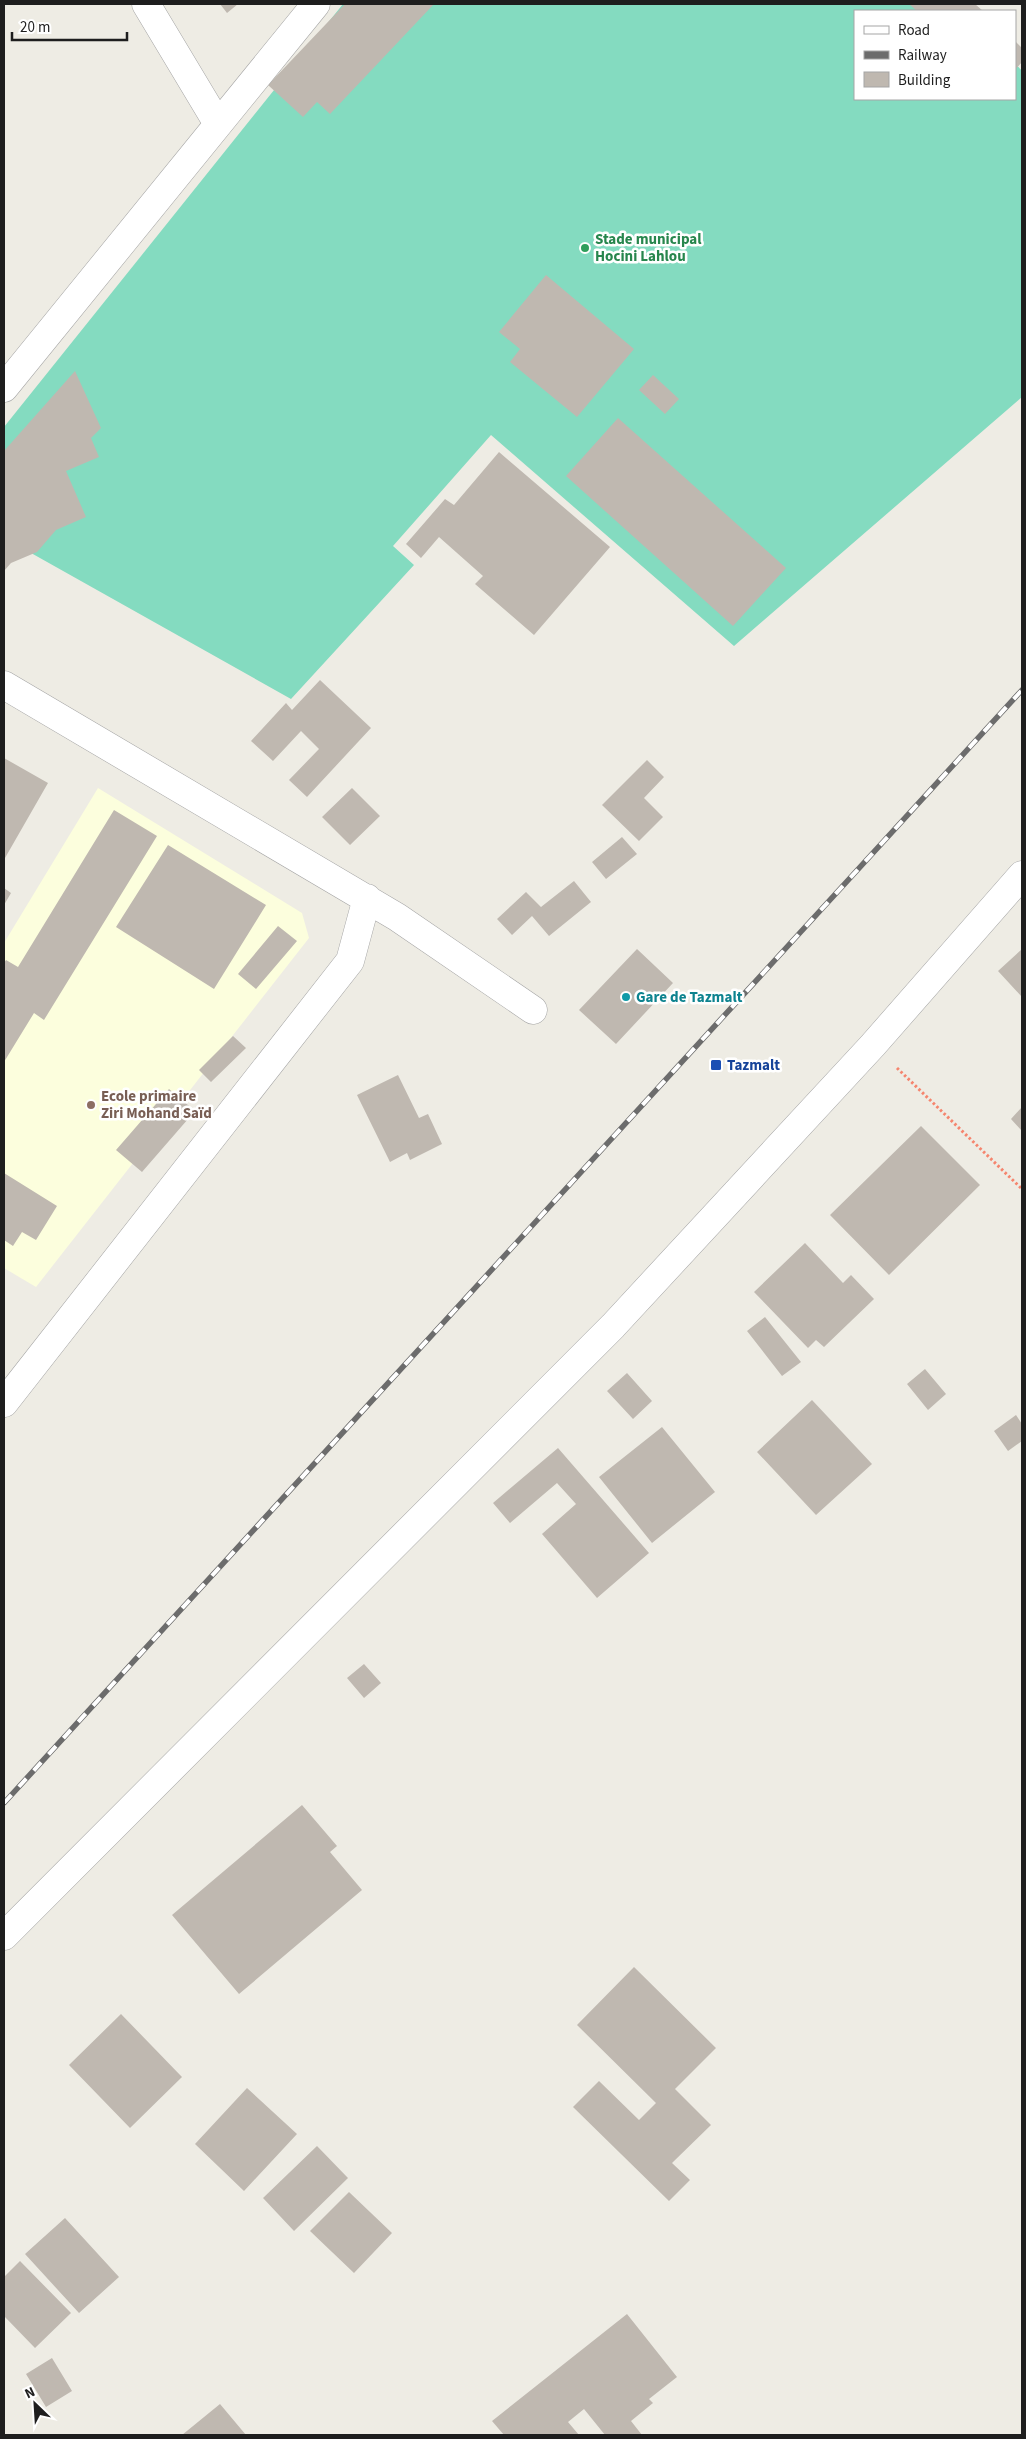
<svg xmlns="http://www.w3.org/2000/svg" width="1026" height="2439" font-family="'Source Sans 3',sans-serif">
  <rect width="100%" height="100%" fill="#eeece4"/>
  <path fill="#fcfedd" d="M98,788L302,913L309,938L36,1287L4,1268V943Z"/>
  <path fill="#84dbc0" d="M343,4H953L961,11H855V99H1015V63L1022,71V397L734,646L491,435L393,546L414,565L291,699L15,544L4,552V427Z"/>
  <path fill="#bfb8b0" d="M220,4H238L227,13Z
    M345,4H434L330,114L317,102L303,117L268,85Z
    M909,4H975L983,11H917Z
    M1015,41L1022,48V62L1015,70Z
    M546,275L634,349L577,417L510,362L520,349L499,332Z
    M75,371L101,428L91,438L99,457L66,471L86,517L56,530L37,552L11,563L4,571V451Z
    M653,375L679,399L665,414L639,390Z
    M618,418L786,568L733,626L566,476Z
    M499,452L610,547L534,635L475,584L483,576L439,537L421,558L406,544L445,499L454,505Z
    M320,680L371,728L307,797L289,780L319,749L301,731L273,761L251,741L286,703L292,710Z
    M4,758L48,783L5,858L4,857Z
    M647,760L664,777L644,798L663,817L639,841L602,805Z
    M352,788L380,816L350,845L322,817Z
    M114,810L157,836L44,1020L34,1013L4,1062V963L6,960L18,967Z
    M622,837L637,854L606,879L592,862Z
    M168,845L266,905L214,989L116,927Z
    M574,881L591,902L549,936L532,916L512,935L497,919L526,892L541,907Z
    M4,888L11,893L4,905Z
    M278,926L297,941L256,989L238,974Z
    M637,949L673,983L616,1044L579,1010Z
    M1022,949V997L998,971Z
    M233,1036L246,1048L211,1082L199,1070Z
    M398,1075L419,1118L428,1114L442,1144L410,1160L407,1153L390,1162L357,1095Z
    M169,1089L195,1111L142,1172L116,1150Z
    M1022,1107V1131L1011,1119Z
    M921,1126L980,1185L889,1275L830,1215Z
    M4,1173L57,1206L36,1240L22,1232L13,1246L4,1240Z
    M805,1243L843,1283L851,1275L874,1299L824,1347L816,1340L808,1348L754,1292Z
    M765,1317L801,1362L782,1376L747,1331Z
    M925,1369L946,1394L928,1410L907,1384Z
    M627,1373L652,1401L633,1419L607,1391Z
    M812,1400L872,1464L816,1515L757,1452Z
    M1016,1415L1022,1424V1441L1008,1451L994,1431Z
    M662,1427L715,1492L652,1543L599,1477Z
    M558,1448L649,1553L597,1598L542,1534L576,1504L557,1483L510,1523L493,1503Z
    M364,1664L381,1683L364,1698L347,1678Z
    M302,1805L337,1846L330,1852L362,1890L239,1994L172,1915Z
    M634,1967L716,2048L675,2089L711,2125L672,2163L690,2180L669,2201L573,2107L599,2081L639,2120L656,2103L577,2025Z
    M121,2014L182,2077L130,2128L69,2065Z
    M247,2088L297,2134L244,2191L195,2144Z
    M317,2146L348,2178L294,2231L263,2198Z
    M349,2192L392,2233L354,2273L310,2231Z
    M65,2218L119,2277L79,2313L25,2254Z
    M20,2261L71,2313L35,2348L4,2316V2277Z
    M627,2314L677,2377L649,2399L653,2403L631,2421L642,2435H605L584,2409L568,2422L579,2435H504L492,2421Z
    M52,2358L72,2391L46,2407L26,2374Z
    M220,2404L246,2435H182Z"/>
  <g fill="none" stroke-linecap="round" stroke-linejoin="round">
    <defs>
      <path id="street" d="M146,4L218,124
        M4,388L316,4
        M4,685L397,917L533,1010
        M4,1403L350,961L367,898
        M4,1936L613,1326L873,1045L1022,875"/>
    </defs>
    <use href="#street" stroke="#a5a5a5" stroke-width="29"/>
    <path stroke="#f5856e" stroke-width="3" stroke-dasharray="2.5 2.5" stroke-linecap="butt" d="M897,1068L1022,1189"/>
    <use href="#street" stroke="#fff" stroke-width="28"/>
    <defs>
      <path id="rail" d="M4,1803L1022,690"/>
    </defs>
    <use href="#rail" stroke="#6c6c6c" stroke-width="5.5"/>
    <use href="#rail" stroke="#fff" stroke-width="4" stroke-dasharray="11" stroke-linecap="butt"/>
  </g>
  <circle fill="#2e9e5b" stroke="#fff" stroke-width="2" cx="585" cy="248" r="5"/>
  <circle fill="#0f9aa8" stroke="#fff" stroke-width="2" cx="626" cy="997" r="5"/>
  <rect fill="#1a4fb4" stroke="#fff" stroke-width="2" x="710" y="1059" width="12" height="12" rx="2.5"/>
  <circle fill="#8d6e63" stroke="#fff" stroke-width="2" cx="91" cy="1105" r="5"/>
  <g text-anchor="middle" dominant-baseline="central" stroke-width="5" stroke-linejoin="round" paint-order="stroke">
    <g font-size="15" font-weight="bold" fill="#27864d" stroke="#fff" text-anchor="start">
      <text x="595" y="239">Stade municipal<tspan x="595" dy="17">Hocini Lahlou</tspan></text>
    </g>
    <g font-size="15" font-weight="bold" fill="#0d838f" stroke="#fff" text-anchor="start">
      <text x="636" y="997">Gare de Tazmalt</text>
    </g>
    <g font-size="15" font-weight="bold" fill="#164399" stroke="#fff" text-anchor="start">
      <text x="727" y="1065">Tazmalt</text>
    </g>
    <g font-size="15" font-weight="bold" fill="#785e54" stroke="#fff" text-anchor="start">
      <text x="101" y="1096">Ecole primaire<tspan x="101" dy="17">Ziri Mohand Saïd</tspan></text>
    </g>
  </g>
  <rect width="1026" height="2439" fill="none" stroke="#1e1e1e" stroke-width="10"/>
  <rect x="854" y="10" width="162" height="90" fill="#ffffff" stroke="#a5a5a5"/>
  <rect x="864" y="26" width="25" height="8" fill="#ffffff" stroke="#a5a5a5"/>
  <text x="898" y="35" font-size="15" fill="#1e1e1e">Road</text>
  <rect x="864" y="51" width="25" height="8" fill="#6c6c6c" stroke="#a5a5a5"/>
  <text x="898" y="60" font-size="15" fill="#1e1e1e">Railway</text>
  <rect x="864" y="72" width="25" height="15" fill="#bfb8b0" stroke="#a5a5a5"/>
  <text x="898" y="85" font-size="15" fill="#1e1e1e">Building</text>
  <g transform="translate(35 2404) rotate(335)" stroke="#ffffff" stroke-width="4" paint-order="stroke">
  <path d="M0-4L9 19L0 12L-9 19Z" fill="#1e1e1e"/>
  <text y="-8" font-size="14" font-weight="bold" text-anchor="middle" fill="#1e1e1e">N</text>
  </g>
  <path d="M12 32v8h115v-8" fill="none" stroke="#1e1e1e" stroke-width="2.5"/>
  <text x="20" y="32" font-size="15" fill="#1e1e1e" stroke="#ffffff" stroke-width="4" paint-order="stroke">20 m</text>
</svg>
